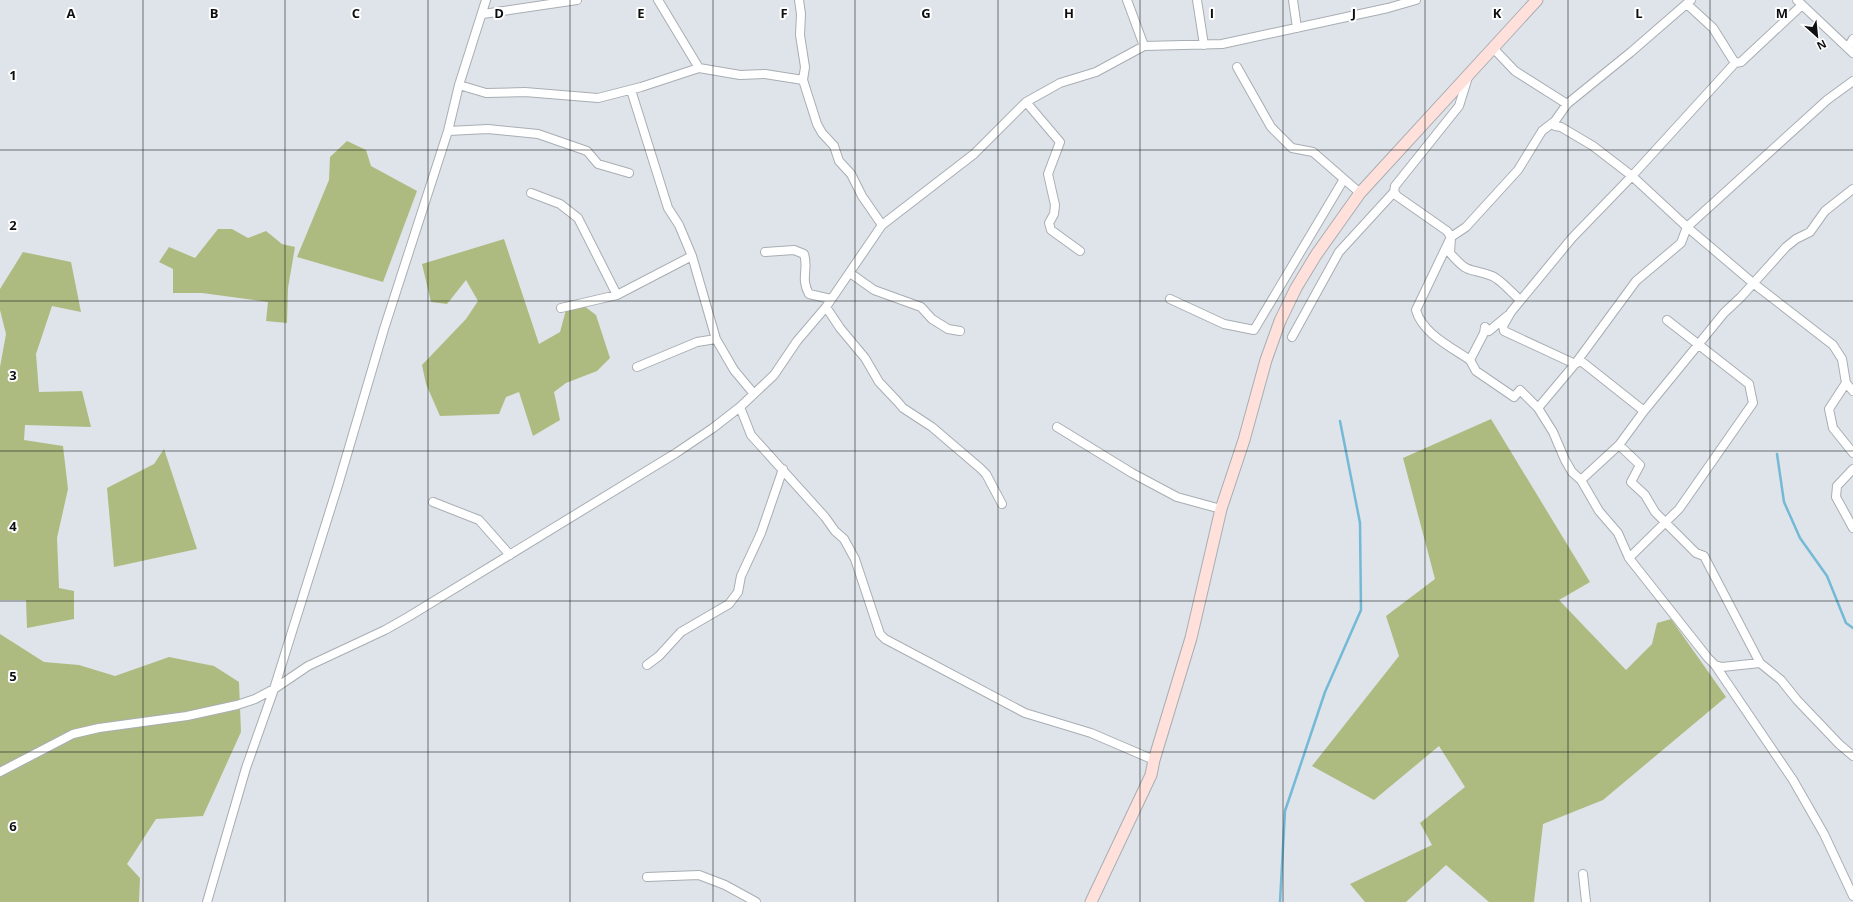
<svg xmlns="http://www.w3.org/2000/svg" width="1853" height="902" font-family="'Open Sans',sans-serif">
  <rect width="100%" height="100%" fill="#dee4e9"/>
  <path fill="#aebb80" d="M347,141L366,150L371,166L417,191L383,282L297,257L329,180L330,157Z
    M218,229H232L248,238L266,231L282,244L295,247L288,288L287,323L266,321L268,302L202,293H173V269L159,262L169,247L195,258Z
    M504,239L539,344L560,332L566,310L580,303L596,315L610,358L597,371L566,383L554,392L560,420L533,436L519,392L506,397L499,414L440,416L426,384L422,365L466,319L478,301L466,280L447,304L431,302L422,264Z
    M23,252L71,262L81,312L52,306L36,354L39,392L82,391L91,427L25,425L24,440L63,446L68,489L57,538L59,588L74,591V619L27,628L26,600H0V367L6,334L0,310V289Z
    M1491,419L1590,582L1559,600L1626,670L1652,644L1657,623L1671,619L1726,697L1603,800L1543,824L1534,902H1489L1446,865L1406,902H1365L1350,884L1432,845L1420,823L1465,787L1439,746L1374,800L1312,766L1399,656L1386,616L1435,579L1403,458Z
    M164,449L197,549L114,567L107,488L154,464Z
    M0,634L44,662L79,665L115,676L169,657L214,666L239,682L241,732L203,816L156,819L127,864L140,878L139,902H0Z"/>
  <g fill="none" stroke-linecap="round" stroke-linejoin="round">
    <path stroke="#74b9d6" stroke-width="2.5" d="M1777,454L1784,502L1800,538L1827,576L1846,623L1853,628
      M1280,902L1285,811L1325,692L1361,610L1360,523L1340,421"/>
    <defs>
      <path id="street" d="M658,0L699,68
        M799,0L801,14L800,35L805,67L803,80L817,124L822,133L834,146L839,161L851,174L862,196L882,225
        M1127,0L1144,46
        M1197,0L1204,45
        M1293,0L1297,28
        M1691,0L1631,52L1567,104L1555,121V126L1561,127L1593,146L1632,176L1687,227L1827,100L1853,81
        M1797,0L1853,53
        M1688,5L1713,28L1735,63L1741,62L1802,5
        M483,14L577,0
        M1848,47L1853,39
        M1493,48L1515,71L1567,104
        M1735,63L1632,176L1572,238L1511,312L1503,326L1504,331L1575,364L1581,361L1644,411L1619,445L1640,465L1631,482L1645,495L1655,512L1696,553L1704,556L1760,663L1781,680L1797,700L1839,744L1853,756
        M1237,67L1271,127L1292,148L1313,152L1360,193
        M1468,77L1459,106L1395,186L1394,192L1397,196L1447,231L1451,237L1450,253C1469,275 1468,267 1492,276C1500,279 1513,294 1520,300
        M459,85L486,93L525,92L598,98L641,87L699,68L740,75L765,74L803,80
        M631,90L668,208L679,225L692,256L716,339L734,370L754,394
        M1026,102L1060,142L1048,174L1055,205L1054,214L1049,223L1051,230L1080,251
        M448,131L488,129L538,134L587,151L598,164L629,173
        M531,193L560,204L578,218L617,295
        M765,252L794,250L804,254C809,269 800,278 809,294L831,299
        M850,273L874,290L921,307L932,319L948,329L960,331
        M1170,299L1224,324L1254,330L1344,179
        M826,307L840,328L865,358L879,382L897,401L903,408L932,427L980,468L986,474L1002,504
        M561,308L617,295L692,256
        M1507,316L1489,331L1485,327L1484,333L1470,360L1476,371L1514,397L1520,390L1538,408L1553,432L1565,460L1572,472L1581,480L1599,511L1618,533L1629,558L1708,658L1715,665L1722,667L1760,663
        M1292,337L1339,252L1394,192
        M1470,360C1451,347 1422,333 1416,310L1451,237L1466,227L1518,170L1542,131L1555,121
        M637,367L697,342L716,339
        M1846,383L1829,409L1833,428L1853,453
        M740,407L751,435L825,517L835,531L844,539L855,559L880,634L885,639L1025,713L1091,733L1154,760
        M1538,408L1575,364L1636,281L1681,243L1687,227L1753,283L1833,345L1842,359L1846,383L1853,391
        M1644,411L1724,313L1741,297L1786,247L1796,239L1810,232L1825,211L1853,189
        M1057,427L1132,473L1177,497L1221,509
        M1853,469L1837,486L1836,497L1853,528
        M1581,480L1619,445
        M433,502L479,520L510,555
        M1629,558L1679,509L1753,403L1749,384L1667,320
        M647,665L659,656L681,632L729,604L738,592L741,576L761,533L783,469
        M1715,665L1793,780L1824,834L1853,896
        M0,772L73,734L99,728L187,716L237,705L255,699L274,689L308,666L385,630L408,617L676,453L713,428L740,407L774,375L797,341L826,307L882,225L974,154L1026,102L1060,83L1096,72L1144,46L1222,44L1388,8L1416,0
        M1583,874L1586,902
        M647,877L699,875L725,885L756,902
        M207,902L246,768L274,689L338,485L384,329L448,131L459,85L486,0"/>
      <path id="secondary" d="M1091,902L1151,775L1154,760L1191,638L1221,509L1244,440L1266,360L1280,321L1296,288L1316,255L1360,193L1537,0"/>
    </defs>
    <use href="#street" stroke="#a8aeb3" stroke-width="10"/>
    <use href="#secondary" stroke="#a8aeb3" stroke-width="13"/>
    <use href="#street" stroke="#fff" stroke-width="8"/>
    <use href="#secondary" stroke="#ffe0da" stroke-width="11"/>
  </g>
  <path fill="none" stroke="#0d0f10" stroke-width="1" stroke-opacity="0.55" d="M143,0V902M285,0V902M428,0V902M570,0V902M713,0V902M855,0V902M998,0V902M1140,0V902M1283,0V902M1425,0V902M1568,0V902M1710,0V902M0,150H1853M0,301H1853M0,451H1853M0,601H1853M0,752H1853"/>
  <g font-size="13" text-anchor="middle" font-weight="bold" fill="#0d0f10" stroke="#fff" stroke-width="4" stroke-linejoin="round" paint-order="stroke">
    <text x="71" y="18">A</text>
    <text x="214" y="18">B</text>
    <text x="356" y="18">C</text>
    <text x="499" y="18">D</text>
    <text x="641" y="18">E</text>
    <text x="784" y="18">F</text>
    <text x="926" y="18">G</text>
    <text x="1069" y="18">H</text>
    <text x="1212" y="18">I</text>
    <text x="1354" y="18">J</text>
    <text x="1497" y="18">K</text>
    <text x="1639" y="18">L</text>
    <text x="1782" y="18">M</text>
    <text x="13" y="80">1</text>
    <text x="13" y="230">2</text>
    <text x="13" y="380">3</text>
    <text x="13" y="531">4</text>
    <text x="13" y="681">5</text>
    <text x="13" y="831">6</text>
  </g>
  <g transform="translate(1817 36) rotate(153)" stroke="#ffffff" stroke-width="3" paint-order="stroke">
  <path d="M0-3L7 15L0 10L-7 15Z" fill="#0d0f10"/>
  <text y="-6" font-size="11" font-weight="bold" text-anchor="middle" fill="#0d0f10">N</text>
  </g>
</svg>
